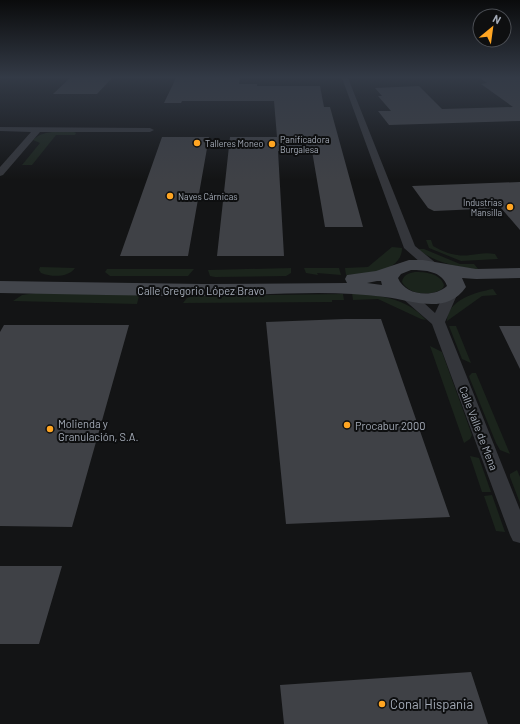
<svg xmlns="http://www.w3.org/2000/svg" width="520" height="724" font-family="Barlow,sans-serif">
  <rect width="100%" height="100%" fill="#131415"/>
  <path fill="#1b241c" d="M72,131L76,133L75,135H56L32,165H22L40,143L33,140C43,130 58,132 72,131Z
    M426,240H431L433,246C445,253 457,257 470,255C479,254 485,252 495,254L498,259L461,261L429,248Z
    M392,247L402,248C402,273 364,274 346,275L345,268L368,267Z
    M417,249H424L460,264H474L479,270C455,266 436,263 417,249Z
    M40,267L75,268C68,278 51,277 41,273L39,270Z
    M291,268V273L286,276L215,277L210,276L208,270Z
    M304,268H339L341,275L317,273L318,275L306,273Z
    M107,269H194L188,276H110L105,272Z
    M415,272C425,272 440,273 444,285L443,288C432,297 409,295 402,282C403,275 409,273 415,272Z
    M493,289L497,295L482,296L447,321C447,300 476,292 493,289Z
    M36,293L136,295L139,296L137,304L13,301L22,295Z
    M352,293C380,296 406,297 426,320L421,319L378,299L353,300Z
    M343,294L344,300H332V302L183,303L187,298L193,296Z
    M449,326H456L471,363L462,359Z
    M430,346L442,352L472,435L470,439L464,443Z
    M472,373H476L510,454L500,450L496,443L470,379L469,376Z
    M470,456L479,458L491,492H482Z
    M517,470L520,477V503L510,477V474Z
    M492,495L505,532L496,531L484,496Z"/>
  <path fill="#3f4146" d="M70,78H112L97,94H53Z
    M176,78H240L239,84H257V86H320L324,107H330L363,227H325L312,151H278L284,256H217L230,137H277L274,101H182L181,103H164Z
    M480,78H520V121L389,125L378,111H391L378,96H382L375,88L419,86L442,109L513,107L481,84L487,83Z
    M162,137H209L188,256H120Z
    M520,182V230L501,208L434,211L428,208L412,186Z
    M345,319H381L450,517L286,524L266,322Z
    M4,325H129L72,527L0,526V332Z
    M499,326H520V369Z
    M0,566H62L39,644H0Z
    M471,672L488,724H284L280,685Z"/>
  <g fill="none" stroke-linecap="round" stroke-linejoin="round">
    <path fill="#34363b" fill-rule="evenodd" d="M342,78H348L415,246L437,264L439,267L437,270H429L404,248Z
      M0,127L150,128L154,130L150,132H40L3,175L0,176V167L31,132L0,131Z
      M407,291L412,292L435,313L445,292H455L457,295L445,322L520,510V543L513,541L510,535L432,324L402,298L400,295L402,292Z"/>
    <path fill="#42454b" fill-rule="evenodd" d="M409,260H423L476,269L520,268V278L476,279L462,278L466,287C446,316 412,300 385,297C330,289 268,295 212,296C142,296 71,294 0,293V281L203,284L347,283L345,279L347,275L376,271ZM411,270C425,270 442,271 447,286C434,298 405,296 398,278L401,274ZM377,281H381L382,285L367,283Z"/>
  </g>
  <linearGradient id="sky" x2="0" y2="1"><stop stop-color="#0a0b0c"/><stop offset="0.43" stop-color="#333a46"/><stop offset="1" stop-color="#333a46" stop-opacity="0"/></linearGradient>
  <rect width="520" height="180" fill="url(#sky)"/>
  <g fill="#ffa522" stroke="#0e0f10" stroke-width="1.5">
    <circle cx="197" cy="143" r="4"/>
    <circle cx="272" cy="144" r="4"/>
    <circle cx="170" cy="196" r="4"/>
    <circle cx="510" cy="207" r="4"/>
    <circle cx="347" cy="425" r="4"/>
    <circle cx="50" cy="429" r="4"/>
    <circle cx="382" cy="704" r="4"/>
  </g>
  <g text-anchor="middle" dominant-baseline="central" stroke-width="4" stroke-linejoin="round" paint-order="stroke">
    <g font-size="9" fill="#a4abb7" stroke="#0e0f10" text-anchor="start">
      <text x="280" y="139">Panificadora<tspan x="280" dy="10">Burgalesa</tspan></text>
      <text x="205" y="143">Talleres Moneo</text>
      <text x="178" y="196">Naves Cárnicas</text>
      <text x="502" y="202" text-anchor="end">Industrias<tspan x="502" dy="10">Mansilla</tspan></text>
    </g>
    <g font-size="11" fill="#a4abb7" stroke="#0e0f10">
      <text x="201" y="290">Calle Gregorio López Bravo</text>
      <text transform="translate(479 428) rotate(69)">Calle Valle de Mena</text>
    </g>
    <g font-size="11" fill="#a4abb7" stroke="#0e0f10" text-anchor="start">
      <text x="58" y="423">Molienda y<tspan x="58" dy="13">Granulación, S.A.</tspan></text>
      <text x="355" y="425">Procabur 2000</text>
    </g>
    <g font-size="13" fill="#a4abb7" stroke="#0e0f10" text-anchor="start">
      <text x="390" y="704">Conal Hispania</text>
    </g>
  </g>
  <g transform="translate(492 28) rotate(29)"><circle r="19" fill="#0e0f10" stroke="#4a4d53"/>
  <path d="M0-3L7 15L0 10L-7 15Z" fill="#ffa522"/>
  <text y="-6" font-size="11" font-weight="bold" text-anchor="middle" fill="#a4abb7">N</text>
  </g>
</svg>
